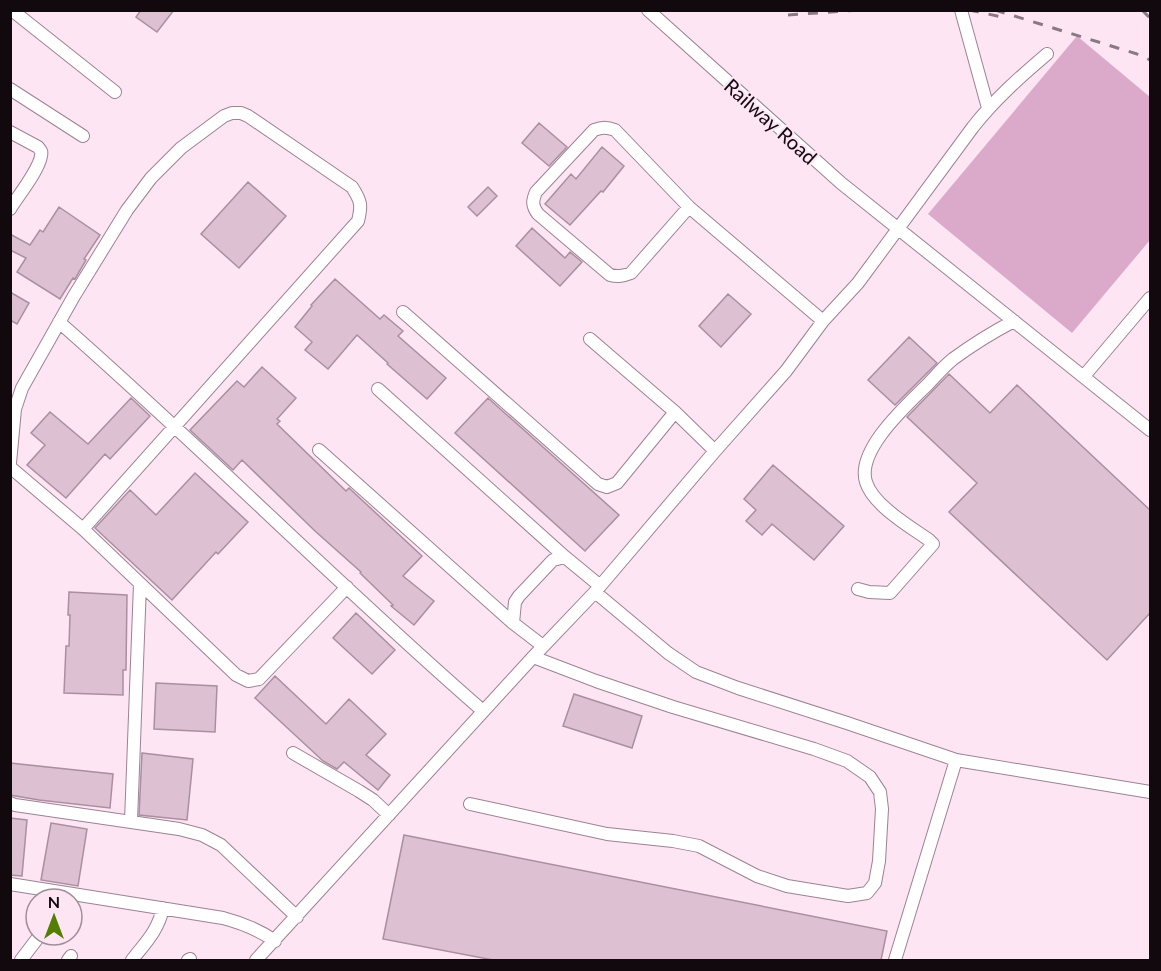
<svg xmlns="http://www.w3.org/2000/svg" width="1161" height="971" font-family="Lato,sans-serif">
  <rect width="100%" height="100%" fill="#fde5f4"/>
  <path fill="#dbaaca" d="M1077,36L1150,97V240L1072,333L928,214Z"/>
  <path fill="#ddc0d2" stroke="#aa8fa0" stroke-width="1.5" d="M141,10H174L157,32L136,17Z
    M539,123L567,147L549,166L522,143Z
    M602,147L624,166L603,192L601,191L570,225L545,204L571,174L576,179Z
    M248,182L286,216L239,268L201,234Z
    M488,187L497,196L477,216L468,207Z
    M59,207L100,235L84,259L86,260L75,279L73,278L60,299L17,272L26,258L10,250V234L30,245L40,230L43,232Z
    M532,228L565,258L570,252L582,262L560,286L516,246Z
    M335,279L380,319L384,315L403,331L398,336L446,378L427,399L387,364L388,363L357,335L328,369L305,350L312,342L295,327L312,306L311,305Z
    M10,292L29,303L17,324L10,320Z
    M728,294L751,314L721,347L699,326Z
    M909,337L937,363L895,405L868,380Z
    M262,367L296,398L277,419L280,421L277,424L346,491L349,488L422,556L403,576L434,601L414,625L391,606L393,605L360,573L361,572L315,531L242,460L233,470L190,430L237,381L244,387Z
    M949,374L990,413L1017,385L1150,510V613L1107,660L949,512L977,483L907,417Z
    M131,398L150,416L110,459L105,454L66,498L27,465L45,445L31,433L50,412L88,444Z
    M488,398L619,515L585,551L455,433Z
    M773,465L844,526L814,560L772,524L762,535L746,521L756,510L744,499Z
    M195,473L248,522L218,554L216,552L172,600L95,528L130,490L156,515Z
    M69,592L127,595L126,670H123V695L64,693L66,646H69L70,615H68Z
    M356,613L395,650L372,674L333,638Z
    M275,676L326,724L349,699L386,734L366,755L390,775L378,790L344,762L337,769L323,761L255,698Z
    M156,683L217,686L215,732L154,729Z
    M574,694L642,716L632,748L563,726Z
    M142,753L193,759L187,820L139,815Z
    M10,763L113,774L110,808L39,800L10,795Z
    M10,818L27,820L22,876L10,875Z
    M51,823L87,829L78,886L41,880Z
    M404,835L887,931L881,960H493L383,939Z"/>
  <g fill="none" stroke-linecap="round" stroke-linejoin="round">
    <defs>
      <path id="minor" d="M648,10L841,183L1150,430
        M961,10L988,108
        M13,11L115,92
        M10,89L83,136
        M10,132L38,147C41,151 42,151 41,156C39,170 18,196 10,209
        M689,207L631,273C623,276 618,277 610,275L538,214C532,206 532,201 536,192L594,130C602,127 607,127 615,130L689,207L823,321
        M403,312L598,484L607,487L617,483L675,412
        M59,322C203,448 338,585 483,711
        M590,339L675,412L715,451
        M1084,376L1150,298
        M378,389L565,557
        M319,450L513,623
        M10,463L15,409L22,388L74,296L127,210L151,178L181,148L224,116L232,113H241L248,116L352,187C361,201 362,205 358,221L83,529
        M10,467L83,529L236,675L248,681L259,679L347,587
        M858,589L869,592L890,593L933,544L929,540C909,526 873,505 866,482C856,450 907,405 927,385C935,377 943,367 953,359C972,345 993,332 1014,321
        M595,592L715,451L786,371L823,321L858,283L973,127C995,99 1020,77 1047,54
        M543,646L513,623L515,602L519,596L553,560L565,557L599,585
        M293,753L359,791L373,800L389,815
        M10,803L15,805L179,829L202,835L221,845L297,917
        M470,804L607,834L673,841L699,846L757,876L787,886L848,896L867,893L875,883L879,861L882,809L880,792L870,777L860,770L847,761L814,749L673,707L596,681L533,657
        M131,821L140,584
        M10,884L223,918C242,923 259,930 275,941
        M21,960L40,935
        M68,960L71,956
        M132,960C145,943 158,931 163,908
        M188,960L190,959
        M256,960L533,657L595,592L668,653L696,672L738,688L847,723L956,760L1150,792
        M895,960L956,760"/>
    </defs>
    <use href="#minor" stroke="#9d8293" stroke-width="14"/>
    <use href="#minor" stroke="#fff" stroke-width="12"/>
    <path stroke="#8a7984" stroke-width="3" stroke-dasharray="10 10" stroke-linecap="butt" d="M969,10L1002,17
      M995,10L1137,54L1150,60
      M1142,10L1150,18
      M788,15L860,10"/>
  </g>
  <g text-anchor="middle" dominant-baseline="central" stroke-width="4.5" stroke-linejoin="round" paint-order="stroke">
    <g font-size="20" fill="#12090f" stroke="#fde5f4">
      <text transform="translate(771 121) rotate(42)">Railway Road</text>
    </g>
  </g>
  <rect width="1161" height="971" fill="none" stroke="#12090f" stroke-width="24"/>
  <g transform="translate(54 917)"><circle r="28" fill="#fde5f4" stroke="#9f8d98" stroke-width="1.5"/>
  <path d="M0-4.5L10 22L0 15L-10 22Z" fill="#527e01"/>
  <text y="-9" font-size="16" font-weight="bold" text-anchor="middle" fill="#12090f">N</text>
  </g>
</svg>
